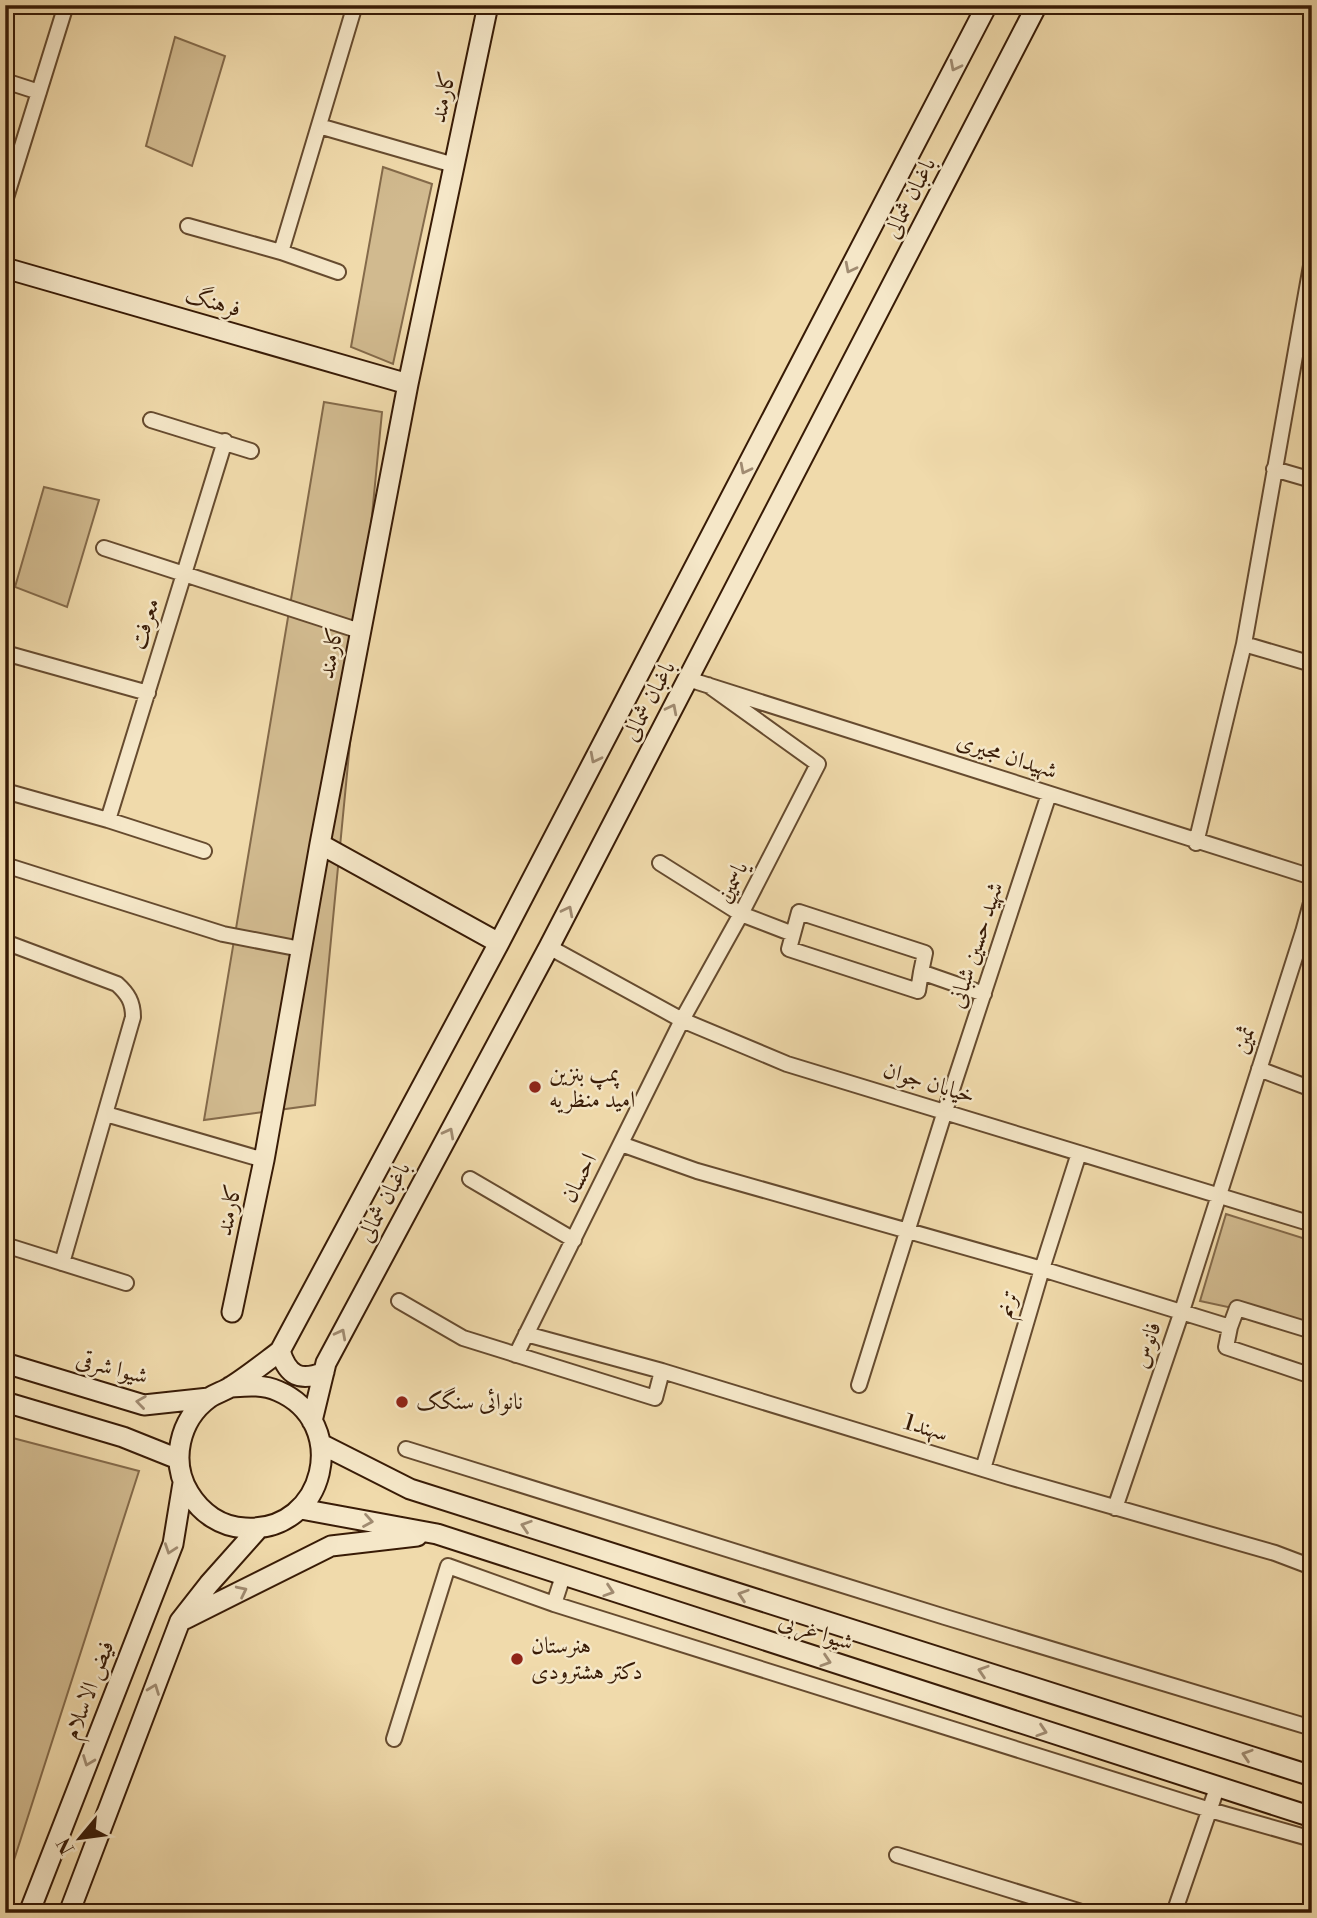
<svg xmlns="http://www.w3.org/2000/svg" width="1317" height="1918" font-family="'Libre Bodoni',Amiri,serif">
  <rect width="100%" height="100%" fill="#f0daab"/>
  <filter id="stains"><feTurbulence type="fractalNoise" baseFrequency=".00286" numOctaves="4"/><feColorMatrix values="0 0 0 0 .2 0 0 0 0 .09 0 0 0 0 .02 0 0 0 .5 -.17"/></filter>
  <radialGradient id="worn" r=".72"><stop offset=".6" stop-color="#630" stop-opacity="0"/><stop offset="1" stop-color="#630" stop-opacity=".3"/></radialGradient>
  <path fill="#d1ba8f" stroke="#846a4a" stroke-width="2" d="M175,37L225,56L192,166L146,146Z
    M383,167L432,184L393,364L351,347Z
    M324,402L382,412L315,1105L204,1120Z
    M44,487L99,500L67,607L15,587Z
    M1226,1214L1312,1241V1325L1200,1301Z
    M5,1436L139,1471L5,1888Z"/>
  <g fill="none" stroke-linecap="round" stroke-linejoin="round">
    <defs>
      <path id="street" d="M5,81L39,92
        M319,126L454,165
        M5,201L66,5
        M188,226L281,252L338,272
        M281,252L355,5
        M151,420L251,451
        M1274,469L1312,480
        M104,548L360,631
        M1244,644L1312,664
        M5,653L148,693
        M688,679L1312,877
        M5,791L108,820L204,851
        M108,820L225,441
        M1196,843L1244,644L1312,260
        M660,863L741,914L793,934
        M5,865L223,934L301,949
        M5,942L117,984C128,994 133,1002 133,1017L62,1263
        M549,947L682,1020L787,1064L1312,1224
        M921,972L918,991L789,949L799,912L925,953L921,972L984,994
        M1259,1069L1312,1089
        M106,1114L264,1160
        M621,1144L697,1171L1042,1269L1230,1327
        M470,1179L574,1240
        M5,1245L126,1283
        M399,1301L463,1338L655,1398L662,1371
        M1312,1331L1237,1308L1230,1327L1226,1347L1312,1376
        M526,1334L662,1371L1009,1477L1275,1553L1312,1567
        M516,1355L682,1020L741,914L818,764L708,685
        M859,1385L945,1111L1049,794
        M406,1449L945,1617L1312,1728
        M983,1469L1042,1269L1079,1153
        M1115,1508L1182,1311L1303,932L1312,899
        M554,1604L1210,1810L1312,1839
        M394,1739L448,1566L554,1604L563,1576
        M897,1855L1085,1913
        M1174,1913L1217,1788"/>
      <path id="secondary" d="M5,268L408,384
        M320,844L499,943
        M232,1312L264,1160L320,844L408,384L488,5
        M280,1351C288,1376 300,1382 324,1372
        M5,1363L144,1405L209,1398
        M230,1387C246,1386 262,1384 278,1391C351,1422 326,1533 245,1528C221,1527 201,1513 189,1493C170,1462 179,1420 209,1398C216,1393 225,1391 232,1386C249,1375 264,1363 280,1351L499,943L987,5
        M5,1402L123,1437L178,1459
        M312,1421L326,1363L549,947L1037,5
        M321,1444L410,1489L1312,1776
        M301,1509L437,1534L1312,1817
        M185,1619L331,1546L417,1536
        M29,1913L173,1544L183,1483
        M69,1913L180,1621L209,1584L258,1529"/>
    </defs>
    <use href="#street" stroke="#664b2f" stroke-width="18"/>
    <use href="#secondary" stroke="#381b06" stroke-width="23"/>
    <use href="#street" stroke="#f5e7c8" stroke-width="14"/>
    <use href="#secondary" stroke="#f5e7c8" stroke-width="19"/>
  </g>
  <defs><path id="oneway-chevron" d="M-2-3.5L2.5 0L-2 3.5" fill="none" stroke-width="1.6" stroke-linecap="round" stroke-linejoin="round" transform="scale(1.75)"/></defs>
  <g stroke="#a08b71">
    <use href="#oneway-chevron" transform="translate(955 66) rotate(117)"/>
    <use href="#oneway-chevron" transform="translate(850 268) rotate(117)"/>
    <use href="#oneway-chevron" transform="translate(745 469) rotate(117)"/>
    <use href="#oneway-chevron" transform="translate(672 709) rotate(-63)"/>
    <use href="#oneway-chevron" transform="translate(595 758) rotate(117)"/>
    <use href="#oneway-chevron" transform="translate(568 911) rotate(-63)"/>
    <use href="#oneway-chevron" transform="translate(449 1133) rotate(-62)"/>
    <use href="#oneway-chevron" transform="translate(341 1334) rotate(-62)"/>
    <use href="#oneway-chevron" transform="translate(141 1402) rotate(-172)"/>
    <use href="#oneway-chevron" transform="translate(368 1521) rotate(10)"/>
    <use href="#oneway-chevron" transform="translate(526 1526) rotate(-162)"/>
    <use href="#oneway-chevron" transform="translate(170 1549) rotate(109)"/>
    <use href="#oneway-chevron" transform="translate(242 1591) rotate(-26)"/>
    <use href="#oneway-chevron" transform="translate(609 1591) rotate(18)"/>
    <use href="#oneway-chevron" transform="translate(743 1595) rotate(-162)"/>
    <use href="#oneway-chevron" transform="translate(826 1661) rotate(18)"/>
    <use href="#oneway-chevron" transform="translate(983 1671) rotate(-162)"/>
    <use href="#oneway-chevron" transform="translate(154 1689) rotate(-69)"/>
    <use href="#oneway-chevron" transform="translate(1042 1731) rotate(18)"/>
    <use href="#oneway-chevron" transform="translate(1247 1755) rotate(-162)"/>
    <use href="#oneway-chevron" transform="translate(88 1761) rotate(111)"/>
  </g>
  <g fill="#8f2418" stroke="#f5e7c8" stroke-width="2.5">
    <circle cx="535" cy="1087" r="7"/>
    <circle cx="402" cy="1402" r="7"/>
    <circle cx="517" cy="1659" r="7"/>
  </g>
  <g text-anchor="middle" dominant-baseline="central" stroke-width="5" stroke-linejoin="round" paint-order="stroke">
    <g font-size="23" fill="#381b06" stroke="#f5e7c8">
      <text transform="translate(443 97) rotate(-78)">کارمند</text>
      <text transform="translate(910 198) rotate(-63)">باغبان شمالی</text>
      <text transform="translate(213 302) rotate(16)">فرهنگ</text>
      <text transform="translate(145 624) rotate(-73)">معرفت</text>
      <text transform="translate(331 653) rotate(-79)">کارمند</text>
      <text transform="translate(649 701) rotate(-62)">باغبان شمالی</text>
      <text transform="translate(1007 756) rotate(18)">شهیدان مجیری</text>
      <text transform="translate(732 882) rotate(-62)">یاسمین</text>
      <text transform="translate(976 945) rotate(-72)">شهید حسین شبانی</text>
      <text transform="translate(1244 1040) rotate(-72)">ثمین</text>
      <text transform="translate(929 1083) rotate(17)">خیابان جوان</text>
      <text transform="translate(579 1178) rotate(-63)">احسان</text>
      <text transform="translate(384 1202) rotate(-62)">باغبان شمالی</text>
      <text transform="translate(229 1210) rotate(-78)">کارمند</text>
      <text transform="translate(1008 1304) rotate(-74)">ترنم</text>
      <text transform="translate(1147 1345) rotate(-71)">فانوس</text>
      <text transform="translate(112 1368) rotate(15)">شیوا شرقی</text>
      <text transform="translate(926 1428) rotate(17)">1سهند</text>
      <text transform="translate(816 1632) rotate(18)">شیوا غربی</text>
      <text transform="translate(89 1690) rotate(-69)">فیض الاسلام</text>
    </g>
    <g font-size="23" fill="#381b06" stroke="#f5e7c8" text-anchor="start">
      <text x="549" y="1074">پمپ بنزین<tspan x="549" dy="26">امید منظریه</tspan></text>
      <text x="416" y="1402">نانوائی سنگک</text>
      <text x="531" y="1646">هنرستان<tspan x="531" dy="26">دکتر هشترودی</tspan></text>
    </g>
  </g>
  <rect width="1317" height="1918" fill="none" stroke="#f0daab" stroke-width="28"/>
  <rect x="7" y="7" width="1303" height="1904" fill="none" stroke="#381b06" stroke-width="3.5"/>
  <rect x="14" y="14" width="1289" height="1890" fill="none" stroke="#381b06" stroke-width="2"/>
  <g transform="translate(80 1838) rotate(241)" stroke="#f5e7c8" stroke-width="5" paint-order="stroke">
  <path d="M0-5L12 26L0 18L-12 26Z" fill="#381b06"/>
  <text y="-10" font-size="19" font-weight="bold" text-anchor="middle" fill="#381b06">N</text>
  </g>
  <rect width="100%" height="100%" filter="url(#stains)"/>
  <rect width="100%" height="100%" fill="url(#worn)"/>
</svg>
